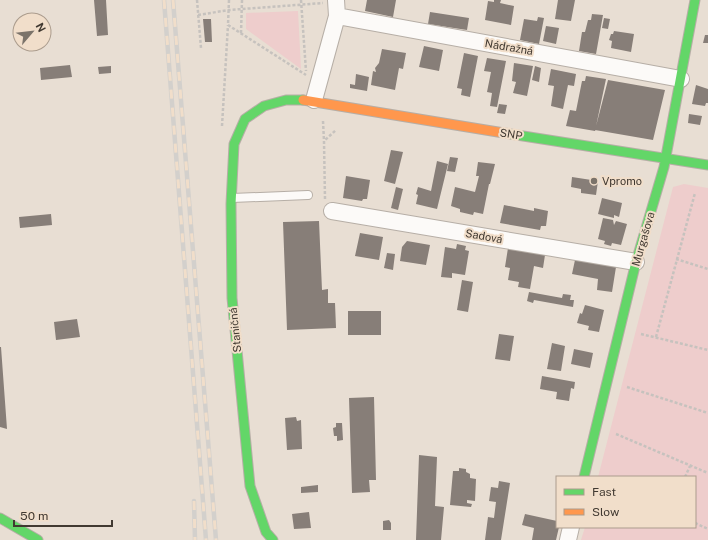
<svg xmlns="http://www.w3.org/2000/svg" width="708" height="540" font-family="'Public Sans',sans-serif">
  <rect width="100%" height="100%" fill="#e8ded3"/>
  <path fill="#eecdcc" d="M298,11L301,69L246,29V13Z
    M684,184L708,188V540H581L585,527H695V477H598L673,187Z"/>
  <path fill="#877e78" d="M94,0H106L108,35L97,36Z
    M367,0H396L393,17L365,11Z
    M494,0H501L500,3L514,6L511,25L485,20L488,1L494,2Z
    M558,0H575L571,21L555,19Z
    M430,12L469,18L467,30L428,24Z
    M592,14L603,15L596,54L579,51L582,32H585L588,20H591Z
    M538,17L544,18L539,44L520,40L524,19L537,21Z
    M604,18L610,19L608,29L602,28Z
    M203,19H211L212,42H205Z
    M546,26L559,28L556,44L543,41Z
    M614,31L634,34L631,52L611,48L612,41L609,40L611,34H613Z
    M705,35H708V43H703Z
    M424,46L443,50L439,71L419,67Z
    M382,49L406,53L403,69L399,68L395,90L371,85L373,71L376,72L375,68L379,63Z
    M464,53L478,56L470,97L461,95L462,89L457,88Z
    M487,58L506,61L497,107L490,106L492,93L487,92L491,72L484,71Z
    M514,63L533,66L527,96L513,93L516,82L512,81Z
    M70,65L72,77L41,80L40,68Z
    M111,66V73L99,74L98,67Z
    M535,66L541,68L539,82L532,80Z
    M551,69L576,74L574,86L568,85L563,109L551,106L554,86L548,85Z
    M356,74L369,77L367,91L350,88V84L355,85Z
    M586,76L606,79L595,131L566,126L570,110L576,111L582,81H585Z
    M608,80L665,90L653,140L595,130Z
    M696,85L708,89V103H706L705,106L692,104Z
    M499,104L507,105L505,114L497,113Z
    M689,114L702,116L700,125L688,123Z
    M391,150L403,152L395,184L384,181Z
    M450,157L458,158L455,172L447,171Z
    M437,161L448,164L437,209L416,204L418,195L416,194L418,187L431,191Z
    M478,162L495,164L490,184H489L483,214L474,212L473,215L460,212V209L451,206L455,187L475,192L479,176H476Z
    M346,176L370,180L367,199H363L362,201L343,198Z
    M572,177L598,181L596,195L581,193V189L571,187Z
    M396,187L403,189L398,210L391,208Z
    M602,198L622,203L619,217L614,215V218L598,214Z
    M504,205L534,211V208L548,211L546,226H541L540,230L500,223Z
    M51,214L52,225L20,228L19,217Z
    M603,218L613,220L614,225L616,221L627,224L621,245L612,243L611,246L604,244L605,241L598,239Z
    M319,221L322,290L328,289V303H335L336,328L287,330L283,222Z
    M360,233L383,237L379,260L355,256Z
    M407,241L430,245L426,265L400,261L402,247Z
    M457,244L466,246L465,250L469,251L465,275L452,273V278L441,277L445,247L456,249Z
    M508,248L545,255L543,268L534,266L530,289L518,287L519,282L508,280L510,268L505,267Z
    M387,253L395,254L393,270L384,268Z
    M575,260L616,267L612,292L597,290L598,279L572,274Z
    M462,280L473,282L468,312L457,310Z
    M529,292L562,298L563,294L571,295L570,300H574L573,307L534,300L533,303L527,301Z
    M585,305L604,310L599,332L588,330L589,326L577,323L580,313L582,314Z
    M348,311H381V335H348Z
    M77,319L80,337L56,340L54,322Z
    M499,334L514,336L510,361L495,359Z
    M552,343L565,346L561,371L547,369Z
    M0,347H1L7,429L0,427Z
    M574,349L593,353L590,368L571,364Z
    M542,376L575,382L574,389L571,388L569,401L556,399L557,392L540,389Z
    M374,397L376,480H369L370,492L352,493L349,398Z
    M296,417L297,421L301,420L302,449L287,450L285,418Z
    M336,423H342L343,440L337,441V436H334L333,428L336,427Z
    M419,455L437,457L435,506L444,507L441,540H416Z
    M459,468L466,469V472L470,474V478L476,479L475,501L467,500V503L472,504L471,507L450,505L453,471H459Z
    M499,481L510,483L501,540H485L488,517L494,518L496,502L489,501L491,487L498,488Z
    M318,485V492L301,493V487Z
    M309,512L311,528L294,529L292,514Z
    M525,514L557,521V527H559L556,540H532L534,528L522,525Z
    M389,520L391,523V530H383V521Z"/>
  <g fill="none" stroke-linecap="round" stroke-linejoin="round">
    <defs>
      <path id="lane" d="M232,198L308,195"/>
      <path id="street" d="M337,16L681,79
        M314,100L337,16L336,0
        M332,211L636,262
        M568,540L571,527"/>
      <path id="fast" d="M504,133L708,165
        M584,477L636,262L664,167L695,0
        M0,518L38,540
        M273,540L266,532L250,486L232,298L231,204L234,144L245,119L264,106L286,100H303"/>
      <path id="slow" d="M303,100L504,133"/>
    </defs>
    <use href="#lane" stroke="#b6aea6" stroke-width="10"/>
    <use href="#street" stroke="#b6aea6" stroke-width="18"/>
    <use href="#fast" stroke="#b6aea6" stroke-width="11"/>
    <use href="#slow" stroke="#b6aea6" stroke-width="11"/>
    <path stroke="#c6c2be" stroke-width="2.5" stroke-dasharray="3 2" stroke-linecap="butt" d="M197,0L201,48
      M229,0L228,25L306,75
      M301,0L306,71
      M198,15L229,10L323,3
      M241,33L242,0
      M323,121L324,141
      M222,126L228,25
      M325,199L324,141L336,130
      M676,259L708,269
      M641,334L708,350
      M656,337L695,193
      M627,387L708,413
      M616,434L708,473
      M685,477L690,466
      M695,523L708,529"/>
    <use href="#lane" stroke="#fcfaf8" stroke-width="8"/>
    <use href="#street" stroke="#fcfaf8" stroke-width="16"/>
    <use href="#fast" stroke="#63d668" stroke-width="9"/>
    <use href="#slow" stroke="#ff974d" stroke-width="9"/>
    <defs>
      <path id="rail" d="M164,0L206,540
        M173,0L216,540
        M194,501L195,540"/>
    </defs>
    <use href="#rail" stroke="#d3d0cc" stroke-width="4.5"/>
    <use href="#rail" stroke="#f1deca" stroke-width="3" stroke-dasharray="9" stroke-linecap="butt"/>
  </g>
  <circle fill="#7b736a" stroke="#f1deca" stroke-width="1.5" cx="594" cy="181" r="4"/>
  <g text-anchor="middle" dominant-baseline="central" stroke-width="4" stroke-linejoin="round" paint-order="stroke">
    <g font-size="11" fill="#413931" stroke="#f1deca">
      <text transform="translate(509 47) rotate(10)">Nádražná</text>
      <text transform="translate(511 134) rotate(9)">SNP</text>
      <text transform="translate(484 236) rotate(10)">Sadová</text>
      <text transform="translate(643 239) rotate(-74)">Murgašova</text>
      <text transform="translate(235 330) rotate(-96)">Staničná</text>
    </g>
    <g font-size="11" fill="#413931" stroke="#f1deca" text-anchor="start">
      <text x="602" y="181">Vpromo</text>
    </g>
  </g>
  <rect x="556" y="476" width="140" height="52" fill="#f1deca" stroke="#ab9c8d"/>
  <rect x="564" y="489" width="20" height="6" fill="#63d668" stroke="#ab9c8d"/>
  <text x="592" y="496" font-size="12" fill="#413931">Fast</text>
  <rect x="564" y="509" width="20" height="6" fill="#ff974d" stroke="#ab9c8d"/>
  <text x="592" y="516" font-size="12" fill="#413931">Slow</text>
  <g transform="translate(32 32) rotate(62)"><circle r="19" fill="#f1deca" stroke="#ab9c8d"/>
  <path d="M0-3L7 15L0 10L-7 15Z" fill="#7b736a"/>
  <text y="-6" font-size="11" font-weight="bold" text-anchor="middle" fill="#413931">N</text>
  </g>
  <path d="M14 520v6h98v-6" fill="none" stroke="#413931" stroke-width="2"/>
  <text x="20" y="520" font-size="12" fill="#413931" stroke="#f1deca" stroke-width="3" paint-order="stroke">50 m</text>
</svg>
